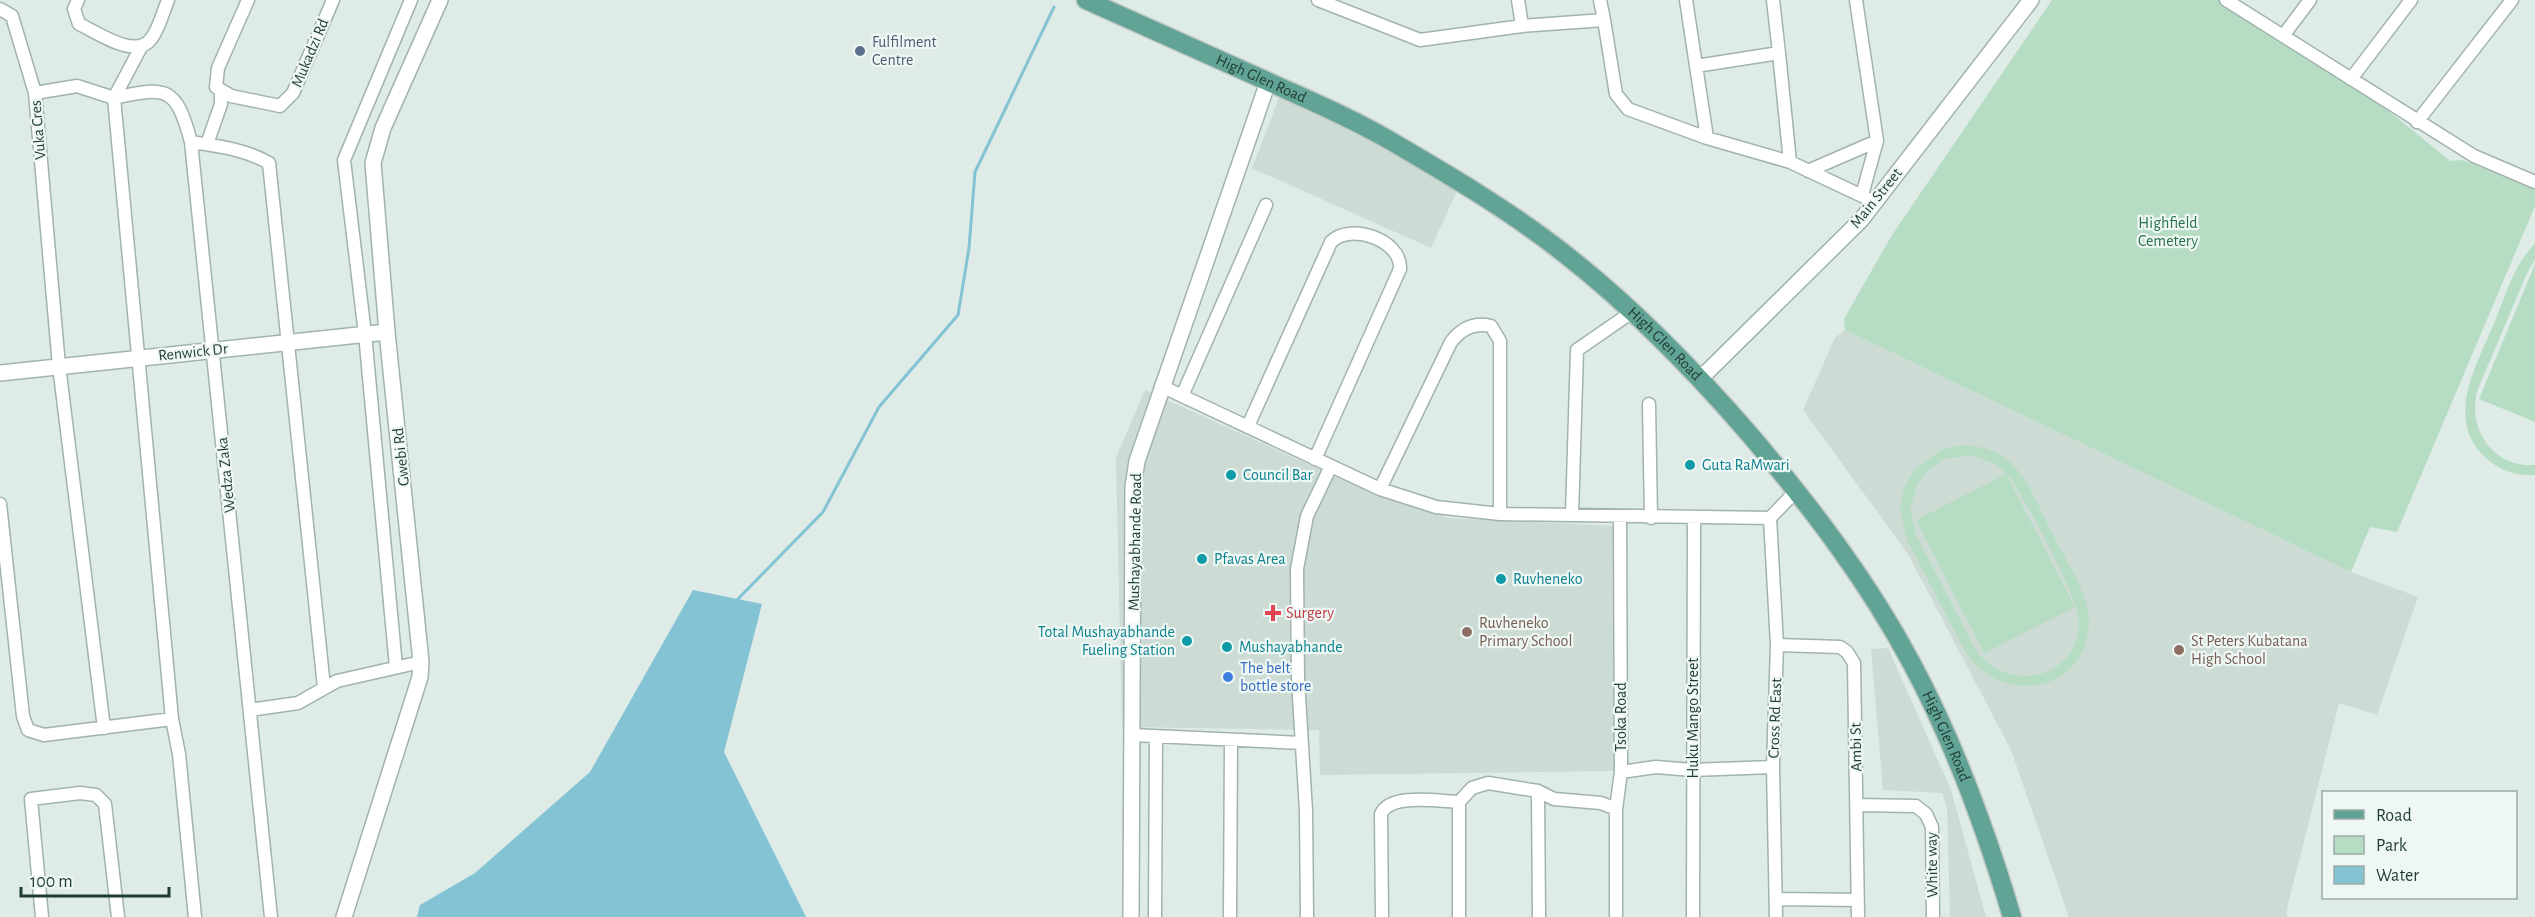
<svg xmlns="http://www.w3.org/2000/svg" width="2535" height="917" font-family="'Alegreya Sans',sans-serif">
  <rect width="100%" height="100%" fill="#deebe6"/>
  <path fill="#cddbd5" d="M1279,98L1348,123L1457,191L1431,248L1252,168Z
    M1845,330L2351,572L2418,597L2377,715L2339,703L2287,908V917H2069L2011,750L1908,554L1803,410L1835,338Z
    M1145,390L1350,483L1448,518L1616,526V771L1320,775L1319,730L1122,727L1116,458Z
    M1888,648L1951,790L1986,917H1950L1947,807L1942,793L1883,790L1871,649Z"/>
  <path fill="#b6ddc3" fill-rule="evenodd" d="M2052,0H2228L2347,77L2450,161L2463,160L2535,190V206L2397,532L2370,527L2351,572L1845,330L1844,319L1892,235Z
    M2535,244V259L2527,273L2478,389C2466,427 2492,468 2535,465V475C2518,476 2501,471 2488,460C2442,421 2477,365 2495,321C2506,295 2514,264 2535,244Z
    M2535,264V422L2479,399Z
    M1962,445C1981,446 1998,450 2012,464C2030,482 2041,512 2053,535C2064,556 2078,578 2085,600C2089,610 2090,621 2088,632C2078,697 1997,703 1965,651L1907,540L1900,509L1904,488L1915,469L1941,450ZM1972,455L1997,465L2010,477C2026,501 2079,598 2079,622C2078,682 2004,694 1974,647L1916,535L1910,509L1918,483L1929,469L1945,459Z
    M2006,474L2075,607L1984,653L1916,520Z"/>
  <path fill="#83c3d3" d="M693,590L762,604L724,752L806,917H417L420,905L475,873L590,772Z"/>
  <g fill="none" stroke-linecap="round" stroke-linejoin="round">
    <path stroke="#83c3d3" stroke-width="3" d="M735,602L823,512L879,407L958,315L969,248L975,172L1054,7"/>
    <defs>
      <path id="minor" d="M78,0L74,9L79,24C97,32 135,60 151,39C159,29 163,12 168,0
        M248,0L218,68L216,87L231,96L280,106L293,93L333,0
        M1318,0L1420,40L1522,26L1604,20L1600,0
        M1518,0L1522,26
        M1686,0L1707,138
        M1856,0L1877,141L1862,195
        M2226,0L2474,156L2535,182
        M0,9L12,16L35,93
        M1604,20L1616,94L1628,109L1707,138L1790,162L1875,202
        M2283,36L2310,0
        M1779,53L1790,162
        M1696,66L1779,53L1773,0
        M2351,79L2411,0
        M114,98C168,86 176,87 191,142L271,917
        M114,98L172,719L179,754L195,917
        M114,98L141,47
        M2417,122L2512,0
        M191,142C219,146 244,149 269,163L324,687
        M207,144L221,104V92
        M1808,171L1877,141
        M1161,386L1380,489L1436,507L1500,514L1770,518L1797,490
        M1182,396L1266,205
        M1649,404L1651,518
        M1248,426L1331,242C1350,222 1402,240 1400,269L1315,459
        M1380,489L1451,342C1461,329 1474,322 1491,326L1500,341V514
        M0,504L23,716L28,730L44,735L172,719
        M1572,515L1577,350L1632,312
        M1770,518L1777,645L1773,767L1776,917
        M1777,645L1840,647L1847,652L1854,663L1858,917
        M396,667L365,334L344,160L411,0
        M250,710L298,703L337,681L421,662
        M104,728L59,366L35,93L77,86L114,98
        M1132,735L1302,743
        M1621,772L1656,767L1692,770L1773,767
        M1538,791L1539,917
        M1858,805L1916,806L1926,814L1932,827L1933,917
        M1776,899L1858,900
        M42,917L31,799L80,793L96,795L105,804L118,917
        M1155,917L1156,737
        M1230,917L1231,741
        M1307,917L1306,811L1298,680L1297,569L1307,516L1331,466
        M1382,917L1381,814C1390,793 1437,801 1459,802
        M1459,917V802L1472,788L1488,783L1538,791L1554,799L1601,803L1616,809
        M1616,917V809L1621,772L1620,517
        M1693,917L1694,519"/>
      <path id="tertiary" d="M0,373L387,332
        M1701,378L1861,220L2031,0
        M344,917L420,677L421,662L387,332L373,163L383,128L440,0
        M1131,917L1133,487L1137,461L1268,82"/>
      <g id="primary">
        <path id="s1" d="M1086,0C1144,26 1202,52 1260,78C1304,98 1348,116 1389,140C1449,175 1512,212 1566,255C1635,309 1694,370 1751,436C1811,507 1868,581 1912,664C1955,744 1986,830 2012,917"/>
      </g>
    </defs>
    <use href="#minor" stroke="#a1b3ad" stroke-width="15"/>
    <use href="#tertiary" stroke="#a1b3ad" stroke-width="18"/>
    <use href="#primary" stroke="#c0c8c6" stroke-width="21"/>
    <use href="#minor" stroke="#fff" stroke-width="12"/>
    <use href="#tertiary" stroke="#fff" stroke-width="15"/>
    <use href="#primary" stroke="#61a395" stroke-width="18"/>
  </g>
  <circle fill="#5c6f8a" stroke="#eff7f4" stroke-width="2" cx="860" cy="51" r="6"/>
  <g fill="#0f9aa8" stroke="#eff7f4" stroke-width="2">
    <circle cx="1690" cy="465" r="6"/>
    <circle cx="1231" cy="475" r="6"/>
    <circle cx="1202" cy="559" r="6"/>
    <circle cx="1501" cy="579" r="6"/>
    <circle cx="1187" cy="641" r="6"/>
    <circle cx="1227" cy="647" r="6"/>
  </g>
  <path fill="#e0444e" stroke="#eff7f4" stroke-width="2" d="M1270 604h6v6h6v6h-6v6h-6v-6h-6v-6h6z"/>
  <g fill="#8d6e63" stroke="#eff7f4" stroke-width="2">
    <circle cx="1467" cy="632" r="6"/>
    <circle cx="2179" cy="650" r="6"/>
  </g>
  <circle fill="#3f7fe0" stroke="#eff7f4" stroke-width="2" cx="1228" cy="677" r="6"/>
  <g text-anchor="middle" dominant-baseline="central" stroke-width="4.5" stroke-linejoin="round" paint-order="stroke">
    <g font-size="16" fill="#4e5e75" stroke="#eff7f4" text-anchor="start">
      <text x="872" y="42">Fulfilment<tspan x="872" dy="18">Centre</tspan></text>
    </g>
    <g font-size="16" fill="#1f3b35" stroke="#eff7f4">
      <text transform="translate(310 53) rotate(-67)">Mukadzi Rd</text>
      <text stroke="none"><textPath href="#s1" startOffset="192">High Glen Road</textPath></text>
      <text transform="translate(38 130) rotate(-95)">Vuka Cres</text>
      <text transform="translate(1876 198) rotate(-51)">Main Street</text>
      <text stroke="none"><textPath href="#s1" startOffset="678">High Glen Road</textPath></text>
      <text transform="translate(193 352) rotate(-6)">Renwick Dr</text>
      <text transform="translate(401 457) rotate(-96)">Gwebi Rd</text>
      <text transform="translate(226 475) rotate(-96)">Wedza Zaka</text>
      <text transform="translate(1135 542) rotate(-89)">Mushayabhande Road</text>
      <text transform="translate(1621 717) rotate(-90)">Tsoka Road</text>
      <text transform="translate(1693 718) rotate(-90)">Huku Mango Street</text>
      <text transform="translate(1775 718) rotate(-88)">Cross Rd East</text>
      <text stroke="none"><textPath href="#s1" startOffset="1164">High Glen Road</textPath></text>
      <text transform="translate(1856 747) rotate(-91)">Ambi St</text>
      <text transform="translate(1932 865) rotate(-91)">White way</text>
    </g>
    <g font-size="16" fill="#277449" stroke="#eff7f4">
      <text x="2168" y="223">Highfield<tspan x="2168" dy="18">Cemetery</tspan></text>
    </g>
    <g font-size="16" fill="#0d838f" stroke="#eff7f4" text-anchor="start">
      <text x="1702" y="465">Guta RaMwari</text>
      <text x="1243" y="475">Council Bar</text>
      <text x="1214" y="559">Pfavas Area</text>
      <text x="1513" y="579">Ruvheneko</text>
      <text x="1175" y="632" text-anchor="end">Total Mushayabhande<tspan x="1175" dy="18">Fueling Station</tspan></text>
      <text x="1239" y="647">Mushayabhande</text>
    </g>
    <g font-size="16" fill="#be3a42" stroke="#eff7f4" text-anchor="start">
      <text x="1286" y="613">Surgery</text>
    </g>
    <g font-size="16" fill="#785e54" stroke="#eff7f4" text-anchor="start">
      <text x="1479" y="623">Ruvheneko<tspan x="1479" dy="18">Primary School</tspan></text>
      <text x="2191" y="641">St Peters Kubatana<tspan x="2191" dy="18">High School</tspan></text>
    </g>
    <g font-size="16" fill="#366cbe" stroke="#eff7f4" text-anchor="start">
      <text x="1240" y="668">The belt<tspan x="1240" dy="18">bottle store</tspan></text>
    </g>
  </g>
  <rect x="2322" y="791" width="195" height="108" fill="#eff7f4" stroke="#9caca8" stroke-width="1.5"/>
  <rect x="2334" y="810" width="30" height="9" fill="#61a395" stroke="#9caca8" stroke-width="1.5"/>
  <text x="2376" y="821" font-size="18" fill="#1f3b35">Road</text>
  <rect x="2334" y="836" width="30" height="18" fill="#b6ddc3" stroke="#9caca8" stroke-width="1.5"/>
  <text x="2376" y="851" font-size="18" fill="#1f3b35">Park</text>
  <rect x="2334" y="866" width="30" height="18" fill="#83c3d3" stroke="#9caca8" stroke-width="1.5"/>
  <text x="2376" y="881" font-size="18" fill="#1f3b35">Water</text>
  <path d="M21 887v9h148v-9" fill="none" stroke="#1f3b35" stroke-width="3"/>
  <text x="30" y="887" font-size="18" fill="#1f3b35" stroke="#eff7f4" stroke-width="4.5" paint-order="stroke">100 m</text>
</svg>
